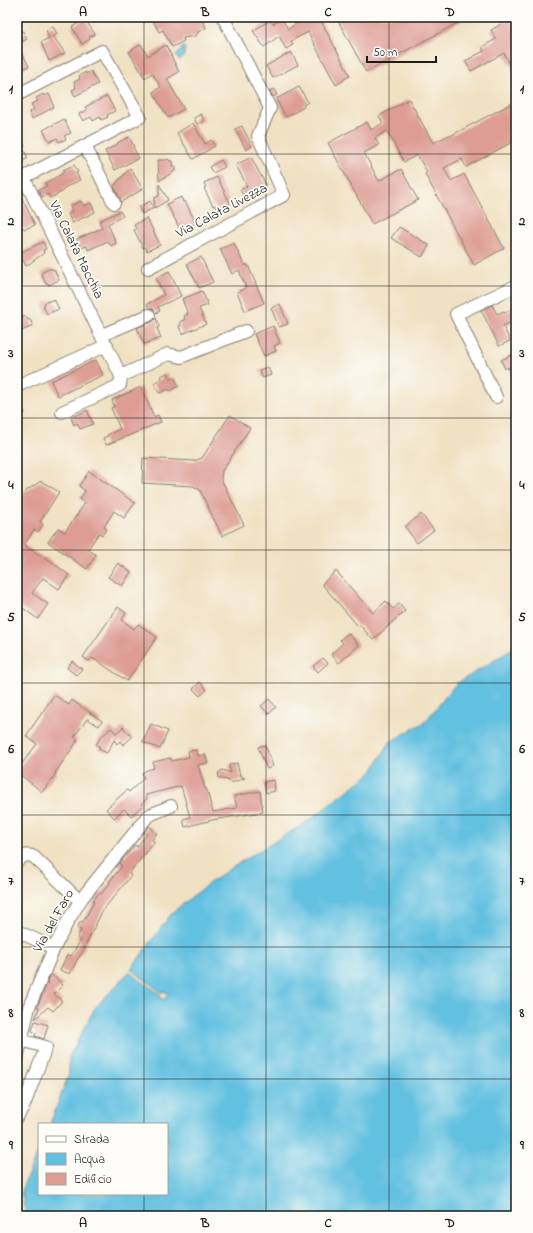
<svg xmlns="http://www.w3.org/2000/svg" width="533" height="1233" font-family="'Indie Flower',sans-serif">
  <rect width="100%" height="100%" fill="#fdfcf7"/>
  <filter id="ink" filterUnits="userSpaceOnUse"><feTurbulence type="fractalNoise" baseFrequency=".025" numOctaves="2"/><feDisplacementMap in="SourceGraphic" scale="8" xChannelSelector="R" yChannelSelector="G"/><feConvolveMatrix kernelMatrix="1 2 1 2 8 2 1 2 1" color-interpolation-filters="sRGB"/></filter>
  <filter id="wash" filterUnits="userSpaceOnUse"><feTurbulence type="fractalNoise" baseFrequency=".012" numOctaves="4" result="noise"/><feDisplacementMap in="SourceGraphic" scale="16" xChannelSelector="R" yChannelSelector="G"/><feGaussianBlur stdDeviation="0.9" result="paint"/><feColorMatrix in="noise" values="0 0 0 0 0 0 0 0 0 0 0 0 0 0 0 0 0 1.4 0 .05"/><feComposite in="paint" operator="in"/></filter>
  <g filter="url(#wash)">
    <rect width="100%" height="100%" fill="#f0e1c3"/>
    <path fill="#62c0e0" stroke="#3f6e7e" d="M184,47L185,49L183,57L180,60L178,59L176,55L180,52L182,48Z
      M516,647V1216H26L21,1191L39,1150V1194H167V1124H50L69,1074V1057L95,1008L129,972L161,995L160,997L164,1000L168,994L164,991L162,993L131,969L172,913L208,884L234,866L304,824L371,773L390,742L425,722L456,684Z"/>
    <g id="blocks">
      <path fill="#dd9d94" d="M151,17H169L171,21L180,17H201L206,28L198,32L196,36L183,38L184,41L172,47L163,30L159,32Z
        M300,17H319L350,76L344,79V80L336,85L308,32L291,41L293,45L286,49L279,36L264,47L253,31L270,20L273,24L282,19L288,29L302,20Z
        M336,17H469L366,72Z
        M85,19L95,34L89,37L90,39L82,44L72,27Z
        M510,19L516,30V76L504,53L471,71L465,61L484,51L482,47L496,39L491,30Z
        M53,26L57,34L53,36L65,53L49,61L41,42L49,38L46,30Z
        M23,31L27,39L21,42L17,34Z
        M141,44L148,56L166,45L179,72L167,79L184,109L168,118L153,92L161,87L152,73L145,78L129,52Z
        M291,52L298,65L273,78L266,66Z
        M22,53L29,66L17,72V55Z
        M91,71L98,84L75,96L72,90L76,88L74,82L80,79L79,76L86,72V74Z
        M299,87L308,102L303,105L304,107L286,117L276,99Z
        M274,89L277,95L273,97L269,91Z
        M43,94L44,96L49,94L53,102L52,103L54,107L32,119L29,112L34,110L31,104L38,101L36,98Z
        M107,96L115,111L107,115L108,117L101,120L100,117L93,121L91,117L83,121L79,114L87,110L85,107Z
        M409,99L433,143L449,135L450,136L516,101V140L466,167L462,159L444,168L451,181L464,174L504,248L474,265L425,174L427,172L417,155L404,162L387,131L375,138L379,145L364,153L379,181L401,169L418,200L372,224L328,143L367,122L371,130L383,123L379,116Z
        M201,114L204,121L197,124L194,118Z
        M64,119L71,133L64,136L66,139L59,142L57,138L50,142L43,130Z
        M193,123L205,144L211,140L215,146L193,159L177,133Z
        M242,126L252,146L246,150L235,129Z
        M17,130L25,146L23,148L28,158L17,164Z
        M129,137L134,146L133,147L139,158L115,170L105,151L118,144L117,143Z
        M251,157L266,185L244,197L240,190L247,186L236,165Z
        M168,159L170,161H172V166H175V171L159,181L158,160H166Z
        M221,160L225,167L213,173L209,167Z
        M74,165L78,172L76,173L80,180L64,188V191L50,198L48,194L42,197L38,190L47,186L45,183L60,175L64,172L63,170Z
        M130,168L143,189L121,202L114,186Z
        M217,177L230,203L217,209L215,205L213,206L204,188L206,187L204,183Z
        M159,184L168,200L155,208L154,198L159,196Z
        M17,188L35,225L25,229L17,225Z
        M181,197L183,202L185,201L196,223L181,231L167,204Z
        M81,201L84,206L91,203L95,212L72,223L68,214L72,211L70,206Z
        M150,201L154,208L142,214L139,207Z
        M120,211L123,216L108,224L116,243L111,246L108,241L88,250L87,246L81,248L77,239L102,228L99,221Z
        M147,218L160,245L147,251L145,247L143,248L134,230L136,229L134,225Z
        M399,227L429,245L422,257L391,238Z
        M43,242L46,249L43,250L44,253L26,266L19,253Z
        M234,243L244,265H248L264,303L245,311L237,292L246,288L239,270L232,274L220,249Z
        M201,257L213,282L199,288L187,264Z
        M51,268L52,270L54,269L59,280L49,285L48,283L46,284L41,273Z
        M169,271L181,296L158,307L160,311L156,313L153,309L149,308L147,304L164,295L156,278Z
        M202,291L208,305L199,308L206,324L182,334L179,326L181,325L180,322L185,319L184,316L188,314L182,299Z
        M54,299L59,309L47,314L43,306L45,305L44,303Z
        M280,304L288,324L279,327L271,308Z
        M492,305L497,314L504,311V313L516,307V320L503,326L510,341L499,346L481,310Z
        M26,316L28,320L30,319L33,326L17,333V319Z
        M156,318L159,327L157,328L161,338L144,344L137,328L152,322Z
        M273,326L280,343L274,346L276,351L264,356L254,334Z
        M516,353V385L508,367L505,369L501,360Z
        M96,360L103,375L58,396L51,381Z
        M268,367L271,375L263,378L259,370Z
        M167,373L170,379L174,377L179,386L170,391L169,389L159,393L154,383L162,378L161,376Z
        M141,387L154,417L158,415L161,422L106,445L103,438L108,436L107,435L120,429L111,408L114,407L112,400Z
        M17,398L25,413L19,417L17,412Z
        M87,410L93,424L80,429L77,423L74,425L71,418Z
        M230,415L250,428L222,471L221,479L244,525L222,536L200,490L193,486L142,483L143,458L194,461L202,458Z
        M89,471L135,503L124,518L114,511L104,527L107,529L102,535L99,533L88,549L96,555L87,569L48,542L58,528L65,532L85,503L80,499L85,491L79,486Z
        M41,481L59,492L40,522L43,524L38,532L34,530L24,545L44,558L45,557L69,575L59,589L43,578L32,593L48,604L38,619L17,604V569L23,560L17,556V504L26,491Z
        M421,514L434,530L417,543L405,527Z
        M118,563L131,572L122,586L108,577Z
        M336,571L373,613L386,601L393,609L399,604L405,611L399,617V616L373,640L360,625L358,626L322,584Z
        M118,607L126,613L122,620L134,629L138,624L157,637L127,681L99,662L92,658L89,661L83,657Z
        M348,633L359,645L339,663L331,654L343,643L340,640Z
        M323,658L328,663L318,672L313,666Z
        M72,661L82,669L76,675L67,668Z
        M200,682L207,690L200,696L193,689Z
        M54,695L69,705L72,700L102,721L99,726L87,719L74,737L78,740L55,773L56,774L42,792L17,772V770L37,744L26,736Z
        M269,699L276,707L269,714L261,706Z
        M151,724L168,731L160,749L143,742Z
        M123,727L132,737L123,745L120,741L117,744L114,740L107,753L98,749L100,747L96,745L100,738L111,728L116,733Z
        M265,745L273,766L267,769L258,747Z
        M197,750L198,756L205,754L208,763L198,765L205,789L206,788L213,812L237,808L234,796L260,791L263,812L212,820L185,827L183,819L190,817L181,786L146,795L147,799L141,804L142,806L131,816L124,809L114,818L106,809L127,790L129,792L144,778L142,773L147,770L154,768L153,762L170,758L172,761L189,757L188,751Z
        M237,763L240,776L245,778L231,783L230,781L219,778L218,773L222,770L231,773L229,765Z
        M274,780L275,791L266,793L264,782Z
        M149,826L157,833L152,840L155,842L134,867L129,874L131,876L103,910L84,948H85L77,960L70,974L60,970L67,955L71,956L81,940L77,938L81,930L77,928L81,921L83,922L94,902L93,901L99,893L101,894L110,883L109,882L122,866L119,864L135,845L137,847L147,834L144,832Z
        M51,974L63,985L54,994L62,1001L53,1011L48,1007L35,1019L39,1008L37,1007L46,986L49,983H47Z
        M35,1021L48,1025L44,1039L35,1036L36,1033L32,1031Z"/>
    </g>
  </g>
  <g filter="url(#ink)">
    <use href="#blocks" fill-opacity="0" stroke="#867e70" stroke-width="1"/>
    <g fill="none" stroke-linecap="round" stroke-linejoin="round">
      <defs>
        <path id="minor" d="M17,95L102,51L140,117L17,181
          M85,146L114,203
          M24,178L121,376L120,385L62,412
          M148,268L284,195L258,136L270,108L223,17
          M102,335L149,315
          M121,376L168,354L181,357L246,331
          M17,386L107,345
          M496,397L456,314L516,286
          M17,862C22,856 28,853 34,857L80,901
          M17,931L54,948
          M17,1039L46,1047L24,1105L17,1117
          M17,1059L29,1007L54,948L69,919L82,898L147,817L152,814L171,806"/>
      </defs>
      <use href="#minor" stroke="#867e70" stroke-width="14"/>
      <use href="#minor" stroke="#fff" stroke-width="12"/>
    </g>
  </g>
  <path fill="none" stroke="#1c1c1c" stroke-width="1" stroke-opacity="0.55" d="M144,17V1124M266,17V1216M389,17V1216M17,154H516M17,286H516M17,418H516M17,550H516M17,683H516M17,815H516M17,947H516M17,1079H516M144,1194V1216"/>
  <g text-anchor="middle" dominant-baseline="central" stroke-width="3.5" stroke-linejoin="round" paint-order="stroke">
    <g font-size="14" fill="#1c1c1c" stroke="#fdfcf7">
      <text transform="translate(222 211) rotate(-28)">Via Calata Livezza</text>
      <text transform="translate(76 250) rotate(64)">Via Calata Macchia</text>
      <text transform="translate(54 921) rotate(-61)">Via del Faro</text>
    </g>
  </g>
  <rect width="533" height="1233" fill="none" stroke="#fdfcf7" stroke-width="44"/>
  <rect x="38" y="1123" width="130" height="72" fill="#fdfcf7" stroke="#a3a29f"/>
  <rect x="46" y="1136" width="20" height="6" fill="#ffffff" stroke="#a3a29f"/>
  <text x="74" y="1143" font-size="12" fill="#1c1c1c">Strada</text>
  <rect x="46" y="1153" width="20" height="12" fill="#62c0e0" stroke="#a3a29f"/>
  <text x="74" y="1163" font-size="12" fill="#1c1c1c">Acqua</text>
  <rect x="46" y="1173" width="20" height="12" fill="#dd9d94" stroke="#a3a29f"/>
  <text x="74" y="1183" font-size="12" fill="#1c1c1c">Edificio</text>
  <path d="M367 56v6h69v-6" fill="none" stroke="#1c1c1c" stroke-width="2"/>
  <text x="373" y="56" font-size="12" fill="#1c1c1c" stroke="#fdfcf7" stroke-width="3" paint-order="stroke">50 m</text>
  <rect x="22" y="22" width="489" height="1189" fill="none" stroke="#1c1c1c" stroke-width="1.5"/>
  <g font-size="13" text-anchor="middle" font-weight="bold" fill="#1c1c1c">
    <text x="83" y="16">A</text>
    <text x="205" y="16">B</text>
    <text x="328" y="16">C</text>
    <text x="450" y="16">D</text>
    <text x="11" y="93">1</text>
    <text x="522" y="93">1</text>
    <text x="11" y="225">2</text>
    <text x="522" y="225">2</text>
    <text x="11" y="357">3</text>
    <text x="522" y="357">3</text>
    <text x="11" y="489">4</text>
    <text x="522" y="489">4</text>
    <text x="11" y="621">5</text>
    <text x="522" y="621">5</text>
    <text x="11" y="753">6</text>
    <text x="522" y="753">6</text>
    <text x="11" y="885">7</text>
    <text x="522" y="885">7</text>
    <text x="11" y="1017">8</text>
    <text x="522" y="1017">8</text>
    <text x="11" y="1149">9</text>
    <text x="522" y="1149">9</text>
    <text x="83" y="1227">A</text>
    <text x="205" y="1227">B</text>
    <text x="328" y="1227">C</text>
    <text x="450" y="1227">D</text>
  </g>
</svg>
